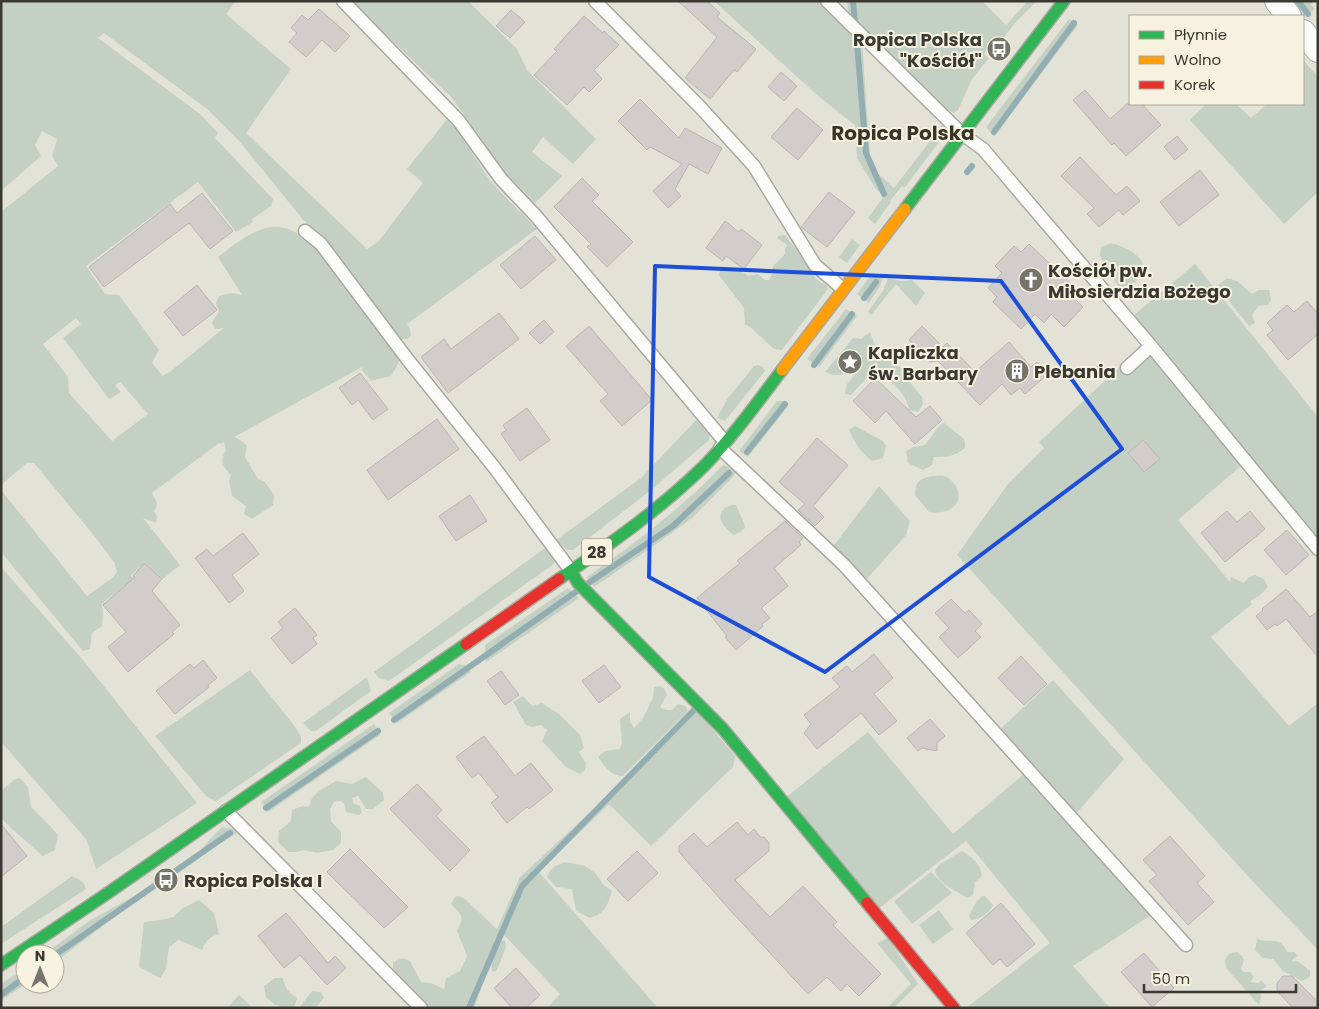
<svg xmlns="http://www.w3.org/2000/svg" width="1319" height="1009" font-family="Poppins,sans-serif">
  <rect width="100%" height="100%" fill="#e3e2d7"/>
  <path fill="#c5d0c5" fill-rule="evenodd" d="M1,1H236L226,14L291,69L246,133L367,249L378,242L423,183L407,169L449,117L490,181L537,229L407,324L410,329L411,335L408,339H397L378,312L240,142L207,109L104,33L98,38L200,114L218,133L215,138L273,199L271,206L252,219L253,222L236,232L198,182L86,266L105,294L119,295L159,350L152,363L163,376L171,371L224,328L215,329L212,322L219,312L216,303L219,296L232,293L242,295L218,257C234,245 258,224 280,227C292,229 302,236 312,241L401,358L397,366L391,376L371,381L362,370V367L234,437L240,440L247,446L245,457L258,479L265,482L274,495L273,505L252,519L244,514L246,506L232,496L229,481L231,475C223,466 219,462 226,450L224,442L221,444L219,443L152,493L156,501L157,506L154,511L157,517L156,523L143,518L180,565L163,579L144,562L131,576L143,586L135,595L124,586L102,604L103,614L102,626L92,633L90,649L83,651L1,552V490L87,596L112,578L117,572L114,562L96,538L34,463H27L1,485V212L58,166L52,156L57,139L42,131L35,145L41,156L1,191ZM76,318L81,324L63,338L109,399L121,392L115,385L120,382L148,414L112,441L69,393L68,377L43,344Z
    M351,1H468L517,49L527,70L596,139L573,164L543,137L532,152L562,176L535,203L501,169L479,135L451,97Z
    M714,1H820L862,42L870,155L877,173L894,188L943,124L948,130L905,187L902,186L890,201L891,202L875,224L868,218L884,196L875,188L857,158L855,125L818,96Z
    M847,1H982L1006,25L1028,1H1037L1015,23L1000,42L996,39L984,54L989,58L972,79L958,110L954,113L941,106L844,11L848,10Z
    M1289,1H1313L1311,5L1315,9L1304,17L1302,16Z
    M1069,19L1078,25L994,136L986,127Z
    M1303,60L1318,77V192L1284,224L1190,120L1206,104H1236L1251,118L1267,104H1303Z
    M785,235L799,253L817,280L826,285L828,289L782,350L774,349L749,326L745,325L744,308L719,275L721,269C736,275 735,265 748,276L758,274L765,280H769L772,274L773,266L785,254V249L787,245L777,238L778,236Z
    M852,239L860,245L847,263L839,257Z
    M1111,243C1121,245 1144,255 1143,268C1142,273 1132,287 1128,291L1119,287L1108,270L1100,256L1101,247Z
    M1195,264L1318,417V548L1133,316Z
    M871,275H884L879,288L869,303L857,294Z
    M888,278L901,281L912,280L925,293L916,306L896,284L871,315L868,312L884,289Z
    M1227,278L1237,281L1252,294L1258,290H1269L1271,300L1268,305L1259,306L1252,315L1255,323L1249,326L1217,286Z
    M846,309L857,316L819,367L807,359Z
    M870,333L881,359L890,356L904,371L907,379L922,397L923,404L918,412L909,410C907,391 888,380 874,370L851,395L845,394L847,384L858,372L859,366C843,373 843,379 825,372L853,338L862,339L865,335Z
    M1149,353L1242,465L1178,520L1230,582L1231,577L1244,583L1249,577L1255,575L1264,579L1268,587L1259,596L1250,601L1252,604L1211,637L1289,726L1318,703V950L1245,873L957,555L1008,484L1044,448L1039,442L1122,365L1129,372Z
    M758,365L763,367L765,371L725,421L717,418L728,398L754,366Z
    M777,401H785L789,405L748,457L739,451Z
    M699,417L710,430L709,440L650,491L573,550H567L556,540L641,478Z
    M944,423L963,438L965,442V448C953,457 948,457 934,457L932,465L923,470L908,463L906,451L913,447L925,445L939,426Z
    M855,426L883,441L886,446L883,458L872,461C861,453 855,443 849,430Z
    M723,465L737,471L733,477L692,518L652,547L594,587L587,577C636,542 682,508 723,465Z
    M932,476C936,476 941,475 944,476C957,480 965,499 952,508C945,513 936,513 929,512L915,495C916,481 919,479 932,476Z
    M879,486L910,521L906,535L865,581L832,548Z
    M731,505H736L744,523L745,528L740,532L734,535C722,527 712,512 731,505Z
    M548,546L555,560L554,564L389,681L379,678L374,672Z
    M1,567L83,660L197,803L96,869L86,839L1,742Z
    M568,588L579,598L486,662L485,645Z
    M459,664L465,665L471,672L397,723L389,713Z
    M250,670L296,728L301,737V743L216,801L207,797L155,736Z
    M367,677L371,691L316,731H311L303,723Z
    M1053,680L1124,759L1074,816L997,732Z
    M659,686L664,688L667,695L660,707L666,710H672L678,704L686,706L688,711L623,776C611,776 604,766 598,757L605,751L620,749L622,744L620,719L630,712V722L634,728L643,718L653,698L654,687Z
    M523,696L532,706L542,703L559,714L580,735L584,748L579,752L586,763L585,770L580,774L566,767L542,741L547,730L541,725L532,727L526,725L513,702Z
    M695,708L735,756L733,767L651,846L609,804L539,872L658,1008H547L560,994L503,934L492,960L502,941H505C505,942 506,944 506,945C506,948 498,969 496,971L492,972L491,962L474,1008H428L393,970V962L403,958L410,961L421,982L431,983L444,989L446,978L460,971L467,956L457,931C465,916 462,916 451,904L455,897L458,896L465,899L497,929L520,877L612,792Z
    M374,724L380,735L268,812L261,802Z
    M868,732L953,834L1024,774L1151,915L1073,966L1110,1008H966L1050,943L966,841L878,909L785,798Z
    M366,777L383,793L384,800L373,809H366L358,796L352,798L353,803L360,806L362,812L359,815L346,812L344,803L341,801L334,802L330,809L331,821L341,832V843L333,850L317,853L303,850L297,852H288L278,842L279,831L291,821L292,810L303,806L309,807C311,793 325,788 336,781L352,784Z
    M20,778L28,787L31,807L50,826L58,835L55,850L43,856L12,829L1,818V791L15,779Z
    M222,827L234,829L237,833L204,853L201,850L210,839Z
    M962,851C972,857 981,864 982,876L975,882L973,895L967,898C956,890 938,885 935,870L940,864Z
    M566,862L585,866L595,873L604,885L612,891C607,906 606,913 590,918L576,911L572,889L556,887L547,877C550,867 557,865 566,862Z
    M931,872L952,893L912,924L894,901Z
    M72,876C78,879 85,882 86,889L1,944V927Z
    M142,892L143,893L135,901L58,960L55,957V954H53L50,950L89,921Z
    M982,896H985L993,905C989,913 980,920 971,920L969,916L976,902Z
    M199,900L214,913L219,934C210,937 205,941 202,950L179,940L169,947L166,969L160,978L139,967L144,922L161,920L173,917L183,908Z
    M939,910L953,929L933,944L919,925Z
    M888,938L918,984L894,1008H887L911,984L877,943Z
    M1257,939C1270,944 1280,935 1287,952H1294L1298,956L1293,959L1292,962L1297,961L1310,971V977L1302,981L1283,971L1273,959L1263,958L1255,950Z
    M1237,952L1242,956L1244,960L1241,969L1244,972H1250L1254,977L1250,982L1258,983L1261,981L1267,986L1260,991L1261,997L1259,1005L1226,968L1225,960L1229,954Z
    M25,968V984L1,1001V984Z
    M275,978H283C285,988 288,992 297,998L294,1008H281L278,1005H275L266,997L264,986Z
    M312,991L321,992L324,998L315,1008H299Z
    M239,995L253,1008H227Z"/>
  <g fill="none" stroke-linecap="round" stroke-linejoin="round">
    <path stroke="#93aeb0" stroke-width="6" d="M853,1L855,22
      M1298,1L1308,14
      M857,43L866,153L884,194
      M994,132L1074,23
      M967,172L972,166
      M864,298L876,282
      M814,365L852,314
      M747,452L785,404
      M587,584L673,526L729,473
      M394,720L577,591
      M266,808L378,731
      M55,955L230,833
      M1,995L25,977
      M469,1008L522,886L693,711"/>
  </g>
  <path fill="#d0cdca" stroke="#b8b5b2" d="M678,1H707L720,13L717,17L756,49L737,72L734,70L710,99L685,78L717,37Z
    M319,9L350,36L335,52L322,40L306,57L289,42L297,33L291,28L302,15L308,20Z
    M511,10L525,22L510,38L496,26Z
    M584,16L603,33L604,31L619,45L594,70L602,79L589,92L584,87L567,105L534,75L557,51L554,49Z
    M781,72L797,86L784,101L768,87Z
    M1085,90L1110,119L1127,104H1142L1161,125L1126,156L1114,143L1112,145L1073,100Z
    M640,99L679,138L685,128L722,148L708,174L689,164L675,189L681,196L668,208L653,191L682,164L650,147L647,150L618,121Z
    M797,108L823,130L798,160L771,137Z
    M1177,136L1188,149L1175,160L1164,147Z
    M1080,157L1116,195L1127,186L1140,201L1123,215L1119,210L1099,227L1087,214L1094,208L1061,176Z
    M1200,170L1219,195L1179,226L1160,202Z
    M582,178L599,195L592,201L633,242L607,267L587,247L591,244L554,207Z
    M829,192L855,212L827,247L801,227Z
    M202,193L233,231L210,249L189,223L104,287L89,267L170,204L177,213Z
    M725,221L739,232L741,229L762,245L744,269L726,256L723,261L706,248Z
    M535,236L556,260L521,289L500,265Z
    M1029,244L1076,288L1070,294L1083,307L1064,327L1051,314L1044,323L1035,314L1021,329L993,302L997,297L988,288L1002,273L995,266L1014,246L1021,252Z
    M197,285L217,310L183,336L164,312Z
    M1307,301L1318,314V334L1288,360L1267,335L1273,330L1267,323L1287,305L1294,312Z
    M499,313L519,339L448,393L421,357L444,339L451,349Z
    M544,320L554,332L540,344L529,333Z
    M589,326L652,400L622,426L600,401L608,394L566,346Z
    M922,326L943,347L947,343L975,372L1009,342L1031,367L1037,362L1048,374L1025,394L1020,388L1011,395L1002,384L980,405L938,361L930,362L909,340Z
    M360,373L388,409L373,420L358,400L352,405L339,388Z
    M875,378L916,417L930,406L942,420L915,444L886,411L875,423L853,401Z
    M527,408L550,440L520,461L501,434L506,430L503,425Z
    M437,419L459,449L388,500L367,470Z
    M817,438L848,465L813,506L824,517L815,526L798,510L805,504L779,482Z
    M1143,440L1160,459L1144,472L1128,453Z
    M470,495L487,521L456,541L439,516Z
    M1227,511L1237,522L1250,511L1265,529L1225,562L1201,533Z
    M785,521L803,538L799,542L801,545L774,568L788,586L761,608L770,618L762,624L763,626L736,650L725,637L727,636L697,598L740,563L737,561Z
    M1287,530L1309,555L1286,575L1264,550Z
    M243,533L259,554L232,575L244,591L229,603L195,558L207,549L213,556Z
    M144,563L162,579L152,591L180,625L172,632L174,634L128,672L108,647L126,632L103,605L135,577L133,576Z
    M1286,589L1310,617L1318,611V657L1286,619L1277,626L1275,624L1267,630L1256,616L1263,610L1262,609Z
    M951,599L965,613L969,610L982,624L975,631L981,637L958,658L939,637L949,628L935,613Z
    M295,608L317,635L313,638L317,644L292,664L271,638L283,628L278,622Z
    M874,654L893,678L874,694L897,721L879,735L861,713L817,749L804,733L811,724L804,715L840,687L832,678L847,666L852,672Z
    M1021,656L1047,684L1024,705L998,678Z
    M203,660L217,678L208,685L209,687L175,714L156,691L190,664L194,668Z
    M604,665L621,687L599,703L582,681Z
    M501,671L519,695L505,705L487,681Z
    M930,719L945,736L937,743V751L922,748L918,751L907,738Z
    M484,736L515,776L531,763L553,790L529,809L527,807L507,823L491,803L498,797L479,773L472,778L456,757Z
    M417,784L442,810L436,816L470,850L450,871L390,809Z
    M737,822L748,835L754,829L760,837H764L769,843V851L735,880L770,917L803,886L837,922L833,925L881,974L859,996L847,984L841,991L827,977L808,994L729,909L679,852V846L694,833L707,847Z
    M1,824L27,856L1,877Z
    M1170,836L1205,876L1197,883L1214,902L1188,925L1149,881L1157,875L1143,860Z
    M350,849L408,907L384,928L327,872Z
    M637,851L658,873L628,901L607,879Z
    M1001,903L1035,944L1007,967L1000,959L993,965L966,933Z
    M286,913L328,963L335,956L346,968L327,985L300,955L284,968L258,936Z
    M1144,953L1174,988L1152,1007L1121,972Z
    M516,968L540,995L526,1008H512L494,988Z
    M1283,976H1292L1318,1002V1008H1293L1277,991V983Z"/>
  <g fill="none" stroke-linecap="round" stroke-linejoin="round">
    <defs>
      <path id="lane" d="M343,1L459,121L501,179L536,216L725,442
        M595,1L700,107L754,166L815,265L843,289
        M827,1L962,134L983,149L1151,346L1318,549
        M305,231L321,244L408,360L494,467L571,571
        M1127,368L1151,346
        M720,448L844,565L1186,945
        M226,811L421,1008"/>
      <path id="street" d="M1277,1L1289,16
        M1303,32L1318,50"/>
      <path id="fast" d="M905,209L1064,1
        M571,571L578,583L723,729L867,903
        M559,579C609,545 660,509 703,467C732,438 757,403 782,370
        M1,965L105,895L466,644"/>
      <path id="slow" d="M782,370L905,209"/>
      <path id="jam" d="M466,644L559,579
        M867,903L954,1008"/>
    </defs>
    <use href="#lane" stroke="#a9a8a0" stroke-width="15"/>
    <use href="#street" stroke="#a9a8a0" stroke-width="26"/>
    <use href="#fast" stroke="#a9a8a0" stroke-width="14"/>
    <use href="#slow" stroke="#a9a8a0" stroke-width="14"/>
    <use href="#jam" stroke="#a9a8a0" stroke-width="14"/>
    <use href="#lane" stroke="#fbfbf9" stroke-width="12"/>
    <use href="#street" stroke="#fbfbf9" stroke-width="24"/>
    <use href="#fast" stroke="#30b455" stroke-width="11"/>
    <use href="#slow" stroke="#ff9f0a" stroke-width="11"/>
    <use href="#jam" stroke="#e5322d" stroke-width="11"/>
  </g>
  <path fill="none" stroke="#1d4ed8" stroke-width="4" stroke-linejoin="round" d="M655,266L1001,281L1122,449L825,672L649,577Z"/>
  <defs>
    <symbol id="bus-disc" viewBox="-11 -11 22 22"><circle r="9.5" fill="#74746b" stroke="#f6f2df"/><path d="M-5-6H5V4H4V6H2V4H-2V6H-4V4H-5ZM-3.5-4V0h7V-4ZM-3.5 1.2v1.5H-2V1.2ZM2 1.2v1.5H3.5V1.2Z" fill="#fff"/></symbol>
    <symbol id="church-disc" viewBox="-11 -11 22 22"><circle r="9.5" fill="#74746b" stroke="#f6f2df"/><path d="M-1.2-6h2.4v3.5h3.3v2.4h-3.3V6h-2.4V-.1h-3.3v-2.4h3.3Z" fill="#fff"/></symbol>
    <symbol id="sight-disc" viewBox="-11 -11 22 22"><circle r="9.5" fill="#74746b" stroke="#f6f2df"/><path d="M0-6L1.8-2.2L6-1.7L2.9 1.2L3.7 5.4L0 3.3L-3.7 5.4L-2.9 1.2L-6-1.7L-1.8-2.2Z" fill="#fff"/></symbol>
    <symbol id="building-disc" viewBox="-11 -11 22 22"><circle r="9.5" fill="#74746b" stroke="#f6f2df"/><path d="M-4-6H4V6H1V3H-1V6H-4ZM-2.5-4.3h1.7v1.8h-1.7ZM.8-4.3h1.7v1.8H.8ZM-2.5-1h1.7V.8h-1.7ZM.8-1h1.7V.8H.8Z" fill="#fff"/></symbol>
  </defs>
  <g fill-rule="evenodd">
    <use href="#bus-disc" x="985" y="35" width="28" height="28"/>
    <use href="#church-disc" x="1017" y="266" width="28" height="28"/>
    <use href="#sight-disc" x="836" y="348" width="28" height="28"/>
    <use href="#building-disc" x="1003" y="357" width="28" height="28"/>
    <use href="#bus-disc" x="152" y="866" width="28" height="28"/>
  </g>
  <g text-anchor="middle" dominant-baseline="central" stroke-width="4" stroke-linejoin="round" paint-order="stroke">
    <rect fill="#f6f2df" stroke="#727065" stroke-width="1" x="582" y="538.5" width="30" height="27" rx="4"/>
    <g font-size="16" font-weight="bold" fill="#393831">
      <text x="597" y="552">28</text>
    </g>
    <g font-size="18" font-weight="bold" fill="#393831" stroke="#f6f2df" text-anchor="start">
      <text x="982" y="39" text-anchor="end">Ropica Polska<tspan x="982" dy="21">"Kościół"</tspan></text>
      <text x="1048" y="270">Kościół pw.<tspan x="1048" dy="21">Miłosierdzia Bożego</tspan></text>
      <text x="868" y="352">Kapliczka<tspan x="868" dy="21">św. Barbary</tspan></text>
      <text x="1034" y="371">Plebania</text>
      <text x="184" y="880">Ropica Polska I</text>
    </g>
    <g font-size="20" font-weight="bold" fill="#383526" stroke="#f6f2df">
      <text x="903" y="133">Ropica Polska</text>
    </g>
  </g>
  <rect width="1319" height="1009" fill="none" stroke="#393831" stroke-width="5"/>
  <rect x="1129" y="15" width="175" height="90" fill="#f6f2df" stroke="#aaa899"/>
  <rect x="1139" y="31" width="25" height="8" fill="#30b455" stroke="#aaa899"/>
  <text x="1174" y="40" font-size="15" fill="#393831">Płynnie</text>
  <rect x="1139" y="56" width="25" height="8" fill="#ff9f0a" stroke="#aaa899"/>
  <text x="1174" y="65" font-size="15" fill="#393831">Wolno</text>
  <rect x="1139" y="81" width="25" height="8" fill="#e5322d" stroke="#aaa899"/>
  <text x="1174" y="90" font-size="15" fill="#393831">Korek</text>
  <g transform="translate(40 969)"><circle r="24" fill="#f6f2df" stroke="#aaa899"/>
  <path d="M0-4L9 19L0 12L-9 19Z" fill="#74746b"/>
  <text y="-8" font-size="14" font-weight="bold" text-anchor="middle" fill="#393831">N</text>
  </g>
  <path d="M1144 984v8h152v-8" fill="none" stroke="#393831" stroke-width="2.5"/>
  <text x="1152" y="984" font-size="15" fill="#393831" stroke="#f6f2df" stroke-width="4" paint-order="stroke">50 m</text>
</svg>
